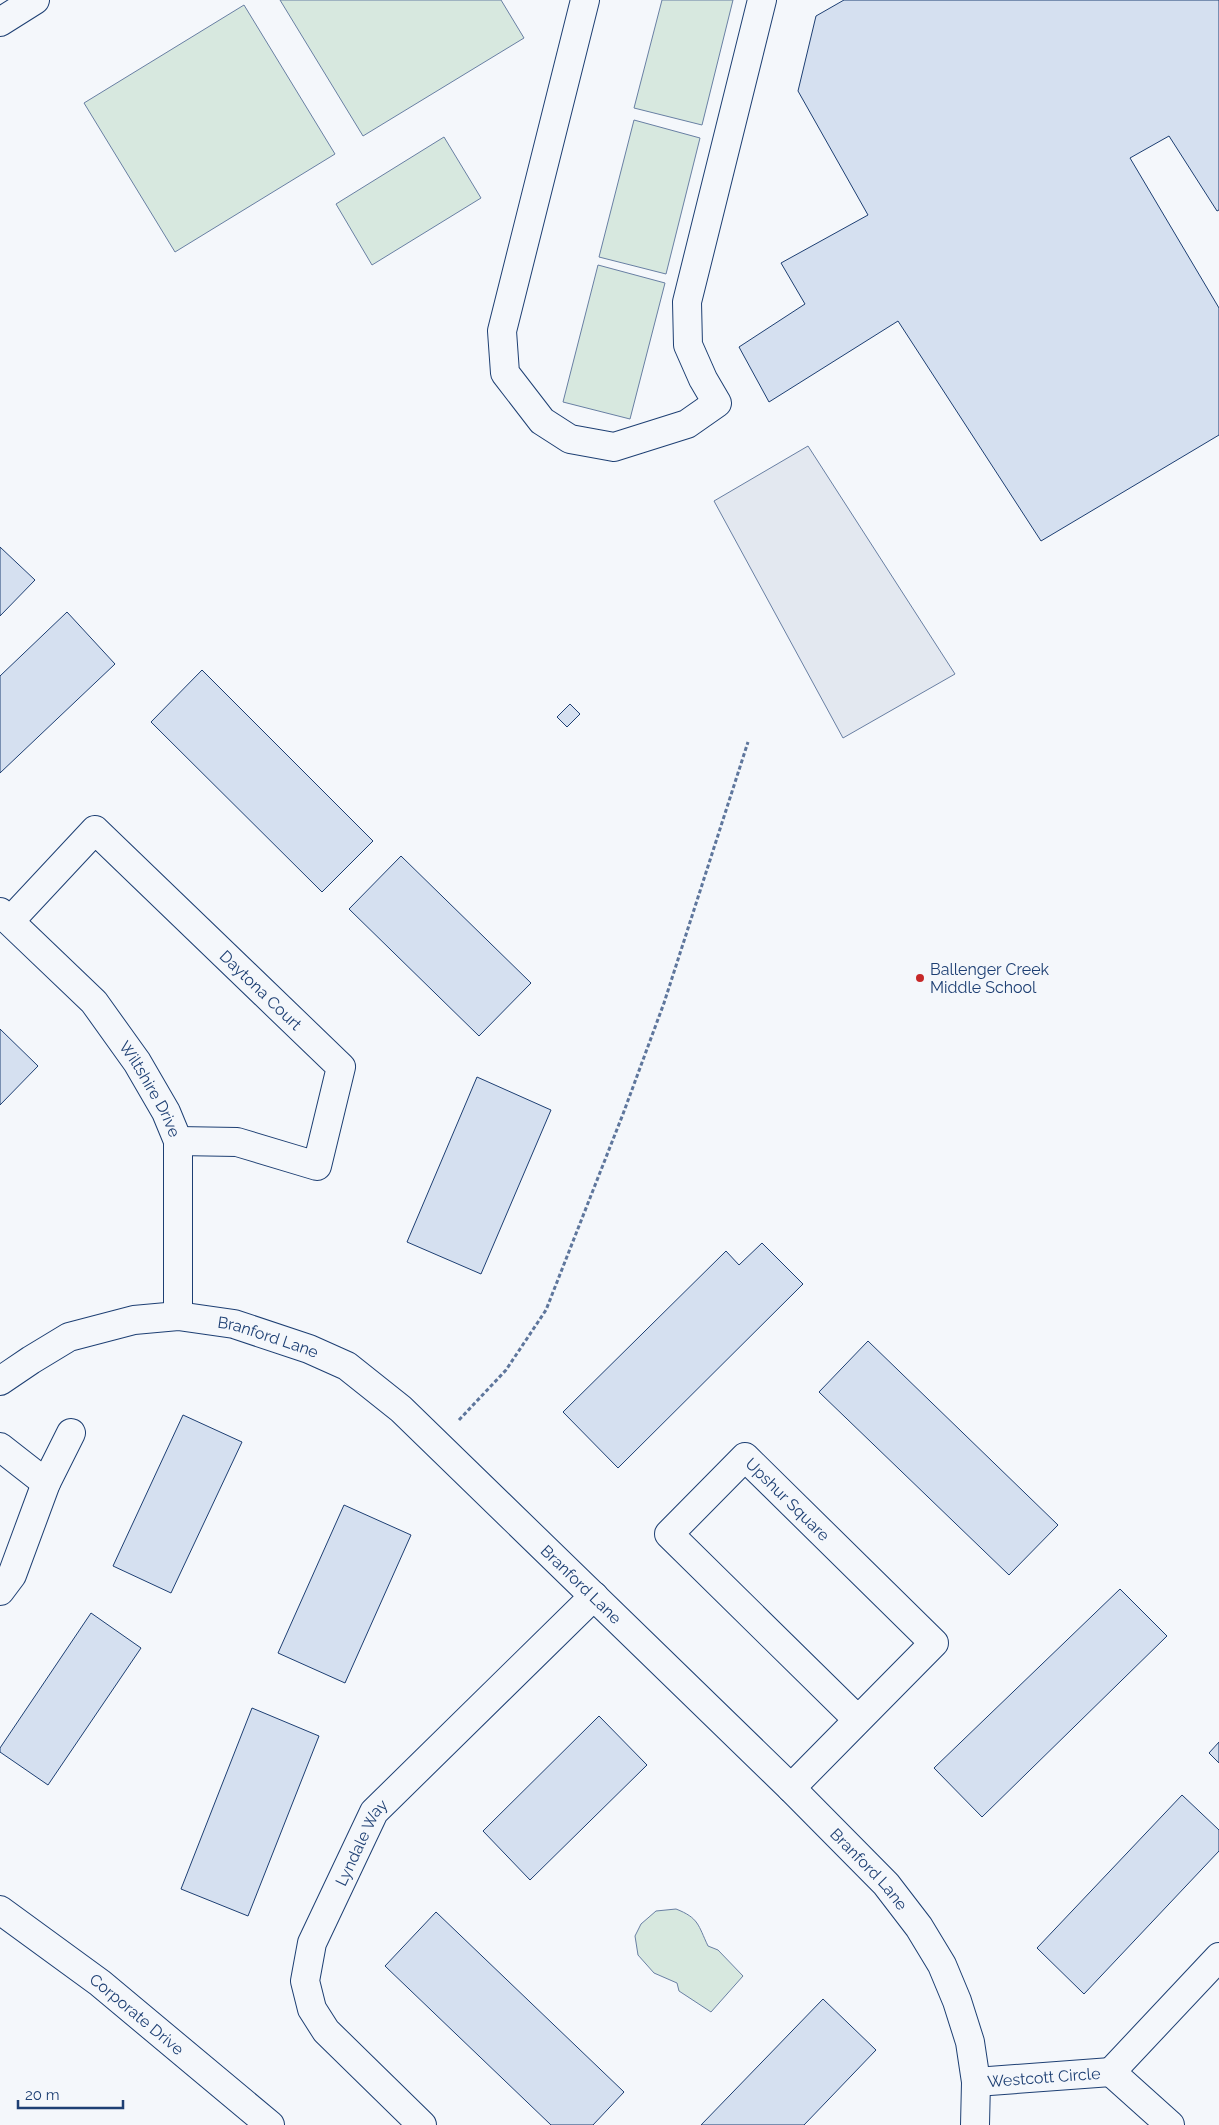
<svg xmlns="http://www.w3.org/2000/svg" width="1219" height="2125" font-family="Raleway,sans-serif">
  <rect width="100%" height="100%" fill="#f4f7fb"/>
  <path fill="#d7e8df" stroke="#687fa3" d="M280,0H501L524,38L363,136Z
    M662,0H733L702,125L634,108Z
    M244,5L335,154L175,252L84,103Z
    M634,120L700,138L666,274L599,257Z
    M444,137L481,198L372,265L336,204Z
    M598,265L665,283L630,419L563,402Z
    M676,1909C699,1918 698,1925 708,1946L718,1950L743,1976L711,2012L679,1991L677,1983L654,1973L638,1955L635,1936L641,1924L656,1911Z"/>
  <path fill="#e3e8f0" stroke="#687fa3" d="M808,446L955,674L843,738L714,501Z"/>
  <path fill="#d5e0f0" stroke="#1d3f73" d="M844,0H1219V210L1217,211L1169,136L1130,158L1219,308V435L1041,541L898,321L769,402L739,347L805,304L781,263L868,215L798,91L816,16Z
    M0,547L35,580L0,616Z
    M67,612L115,664L0,773V676Z
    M202,670L373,841L322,892L151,722Z
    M570,704L580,714L567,727L557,717Z
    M401,856L531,983L479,1036L349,909Z
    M0,1029L38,1066L0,1105Z
    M477,1077L551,1110L481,1274L407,1242Z
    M762,1243L803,1284L618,1468L563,1412L726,1251L739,1265Z
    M868,1341L1058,1525L1009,1575L819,1392Z
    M183,1415L242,1442L171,1593L113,1566Z
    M344,1505L411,1535L345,1683L278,1653Z
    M1120,1589L1167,1636L982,1817L934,1768Z
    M91,1613L141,1648L48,1785L0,1752V1748Z
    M252,1708L319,1736L248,1916L181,1889Z
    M599,1716L647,1765L530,1880L483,1831Z
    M1219,1742V1763L1209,1753Z
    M1182,1795L1219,1830V1851L1084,1994L1037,1948Z
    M436,1912L624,2092L593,2125H551L385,1966Z
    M823,1999L876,2050L804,2125H701Z"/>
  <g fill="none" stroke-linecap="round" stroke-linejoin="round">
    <defs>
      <g id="minor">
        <path d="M585,0L502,331L505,373L542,421L570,439L614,447L687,424L717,403L703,379L688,345L687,302L762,0"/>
        <path id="s1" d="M0,912L94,1002L137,1062L166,1112L178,1141V1316"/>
        <path id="s2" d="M10,921L95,830L341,1067L317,1166L237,1142L178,1141"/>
        <path id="s3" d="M0,1381L31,1360L69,1337L134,1320L178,1316L234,1324L309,1349L347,1366L401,1409L791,1788L886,1884L919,1927L942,1965L957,2001L970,2042L976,2082L975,2125"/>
        <path d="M0,1447L46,1483"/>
        <path d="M0,1591L12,1575L46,1483L71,1433"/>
        <path id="s4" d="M791,1788L858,1720L669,1534L745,1457L934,1643L858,1720"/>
        <path id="s5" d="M0,1910L100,1983L270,2125"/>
        <path id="s6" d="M976,2082L1111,2072"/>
        <path id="s7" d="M422,2125L326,2031L312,2009L305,1981L312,1943L374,1812L594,1596"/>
        <path d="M1170,2125L1111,2072L1219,1957"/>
      </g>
      <path id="major" d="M0,22L35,0"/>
    </defs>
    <use href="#minor" stroke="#1d3f73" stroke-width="30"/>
    <use href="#major" stroke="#1d3f73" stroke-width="30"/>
    <path stroke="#5e769c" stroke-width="3" stroke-dasharray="4 2.5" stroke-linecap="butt" d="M459,1420L506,1370L546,1310L623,1114L664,1003L748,742"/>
    <use href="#minor" stroke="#f4f7fb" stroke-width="28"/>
    <use href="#major" stroke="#f4f7fb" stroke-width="28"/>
  </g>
  <circle fill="#c62828" stroke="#f4f7fb" stroke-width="2" cx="920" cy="978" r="5"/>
  <g text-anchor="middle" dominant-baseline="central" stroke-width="4" stroke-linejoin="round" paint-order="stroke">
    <g font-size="16" fill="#1d3f73" stroke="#f4f7fb" text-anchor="start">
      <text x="930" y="969">Ballenger Creek<tspan x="930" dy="18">Middle School</tspan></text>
    </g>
    <g font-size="16" fill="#1d3f73" stroke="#f4f7fb">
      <text stroke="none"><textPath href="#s2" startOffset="355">Daytona Court</textPath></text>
      <text stroke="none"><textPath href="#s1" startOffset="234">Wiltshire Drive</textPath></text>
      <text stroke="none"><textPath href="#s3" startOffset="286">Branford Lane</textPath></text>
      <text stroke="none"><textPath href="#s4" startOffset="529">Upshur Square</textPath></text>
      <text stroke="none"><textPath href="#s3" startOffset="691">Branford Lane</textPath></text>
      <text stroke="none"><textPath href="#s7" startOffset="340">Lyndale Way</textPath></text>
      <text stroke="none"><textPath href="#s3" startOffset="1096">Branford Lane</textPath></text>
      <text stroke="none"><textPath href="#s5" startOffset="172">Corporate Drive</textPath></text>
      <text stroke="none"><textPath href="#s6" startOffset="68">Westcott Circle</textPath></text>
    </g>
  </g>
  <path d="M18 2100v8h105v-8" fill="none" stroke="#1d3f73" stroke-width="2.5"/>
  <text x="25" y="2100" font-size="15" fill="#1d3f73" stroke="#f4f7fb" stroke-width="4" paint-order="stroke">20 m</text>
</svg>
